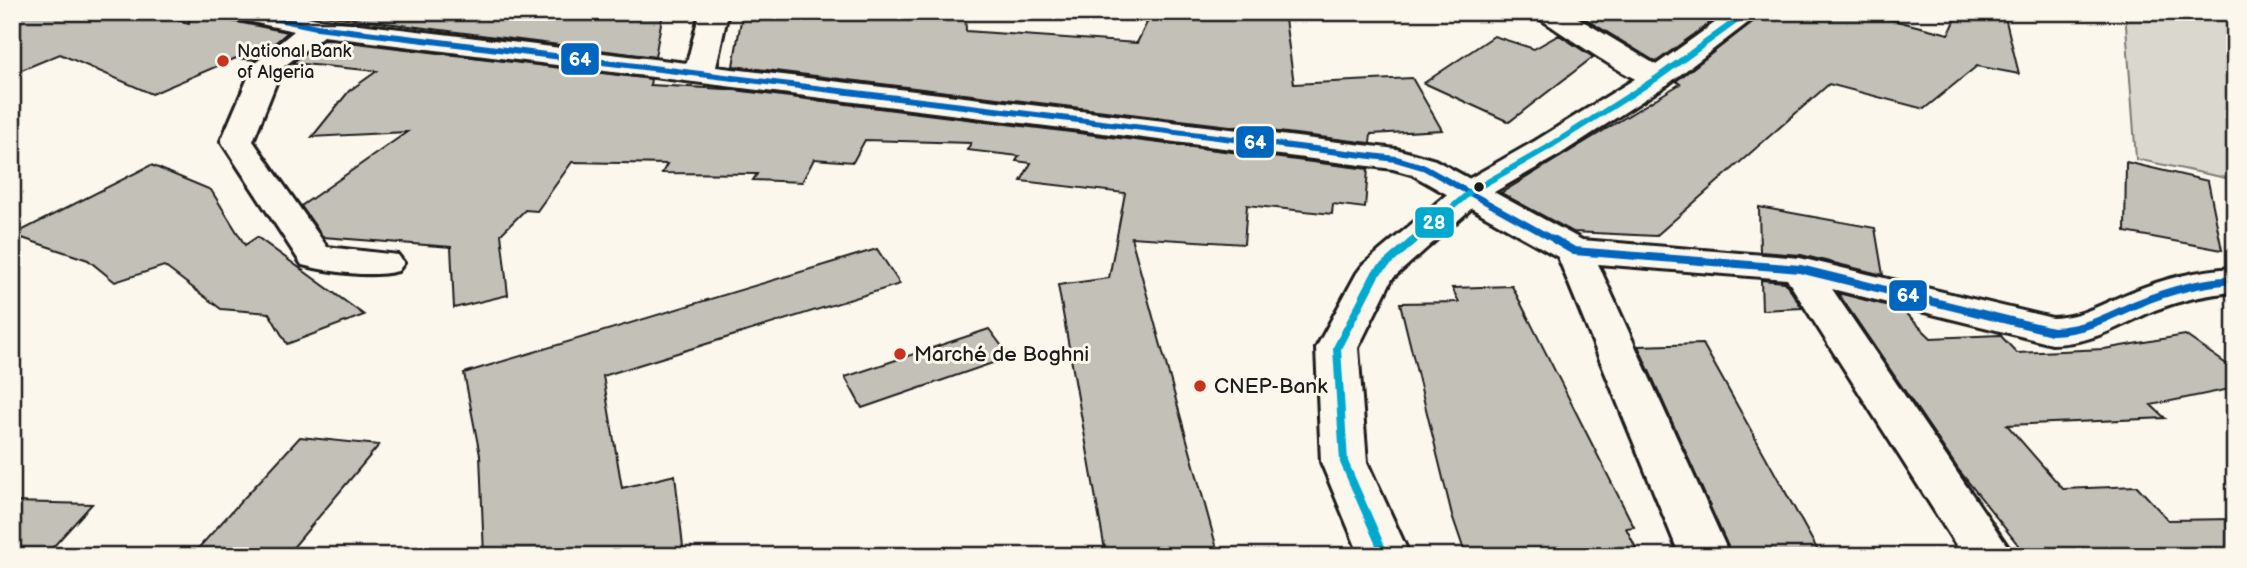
<svg xmlns="http://www.w3.org/2000/svg" width="2247" height="568" font-family="'Balsamiq Sans',sans-serif">
  <rect width="100%" height="100%" fill="#fbf7ec"/>
  <filter id="ink" filterUnits="userSpaceOnUse"><feTurbulence type="fractalNoise" baseFrequency=".0143" numOctaves="2"/><feDisplacementMap in="SourceGraphic" scale="14" xChannelSelector="R" yChannelSelector="G"/><feConvolveMatrix kernelMatrix="1 2 1 2 8 2 1 2 1" color-interpolation-filters="sRGB"/></filter>
  <g filter="url(#ink)">
    <path fill="#dad7ce" stroke="#7b7a75" stroke-width="2" d="M2125,12H2235V180L2136,159Z"/>
    <path fill="#c3c0b8" stroke="#1c1c1c" stroke-width="2" d="M12,12H147L189,23L190,12H227L232,21L288,32L255,60L236,58L152,94L60,54L12,74Z
      M299,12H663L655,57Z
      M758,12H965L966,31L1137,43L1152,12H1284L1294,84L1412,78L1442,130L1371,134L1370,143L733,66L742,15L757,16Z
      M1574,12H1725L1656,62Z
      M1765,12H1860L1949,34L1959,12H1979L2005,17L2019,74L1977,66L1924,109L1829,84L1656,236L1573,232L1501,193L1680,84L1676,81Z
      M1559,35L1593,57L1509,122L1424,83L1494,36L1534,49Z
      M324,39L651,79L650,85L726,89L1368,169L1365,208L1333,204L1332,214L1247,205L1244,244L1131,237L1219,556H1106L1058,285L1109,278L1125,193L1021,181L1031,163L1016,161L1019,156L967,150L971,143L865,140L853,162L814,159L802,182L753,180L757,174L662,173L667,164L572,162L537,211L525,210L501,234L508,295L454,308L451,247L323,237L301,206L407,132L312,137L349,91L377,71L292,63Z
      M2126,162L2208,181L2222,250L2125,232Z
      M151,165L211,190L245,245L257,237L364,315L287,344L269,313L221,309L164,266L115,282L88,260L13,235Z
      M1759,207L1875,228L1883,275L1801,255L1760,252Z
      M877,249L900,284L603,376L622,488L675,475L684,556H484L480,455L464,373Z
      M1761,280L1785,282L1802,308L1762,310Z
      M1512,286L1634,527L1626,528L1640,556H1466L1452,515L1400,303L1459,302L1452,288Z
      M1838,293L1901,309L1931,338L2000,335L2017,353L2104,349L2185,335L2235,370V388L2151,405L2165,418L2007,425L2063,489L2137,486L2168,520L2235,519V556H2027L1958,469Z
      M989,329L1010,357L862,408L845,377Z
      M1703,344L1821,556H1732L1638,346Z
      M300,437L379,445L286,556H191Z
      M12,502L92,504L45,556H12Z"/>
    <g fill="none" stroke-linecap="round" stroke-linejoin="round">
      <defs>
        <path id="minor" d="M229,12H286L317,19L687,63L700,12H728L716,67L1396,149L1435,160L1582,240L1800,258L2052,318C2083,317 2101,304 2129,293C2162,279 2198,270 2235,268V292C2207,294 2181,300 2155,310C2118,326 2094,343 2052,344L1832,289L2014,556H1963L1787,279L1598,264L1730,556H1680L1558,257L1411,174L1393,169L323,36L282,68L253,141L327,247L398,255L404,263L398,271C370,278 330,272 302,265L221,141L254,64L294,31L233,18Z
          M1535,12H1568L1668,72L1672,78L1668,84C1664,85 1661,87 1657,87C1639,87 1559,31 1539,18Z"/>
        <path id="major" d="M1730,12H1762L1668,84L1559,155L1482,199L1392,279L1358,348L1367,462L1410,556H1360L1321,462L1316,348L1357,273L1363,265L1458,185L1535,141L1646,72Z"/>
      </defs>
      <use href="#minor" stroke="#1c1c1c" stroke-width="6"/>
      <use href="#major" stroke="#1c1c1c" stroke-width="6"/>
      <use href="#minor" fill="#fbf7ec" fill-rule="evenodd"/>
      <use href="#major" fill="#fbf7ec" fill-rule="evenodd"/>
      <defs>
        <path id="bus-1-far1" d="M243,12L317,27L1396,159L1423,167L1558,242"/>
        <path id="bus-1" d="M1555,240L1574,251L1800,269L2052,331C2088,330 2107,316 2139,303C2170,290 2202,282 2235,280"/>
        <path id="bus-2-far1" d="M1412,242L1470,192L1547,148L1657,78L1748,12"/>
        <path id="bus-2" d="M1385,556L1344,462L1337,348L1376,273L1414,240"/>
      </defs>
      <use href="#bus-1-far1" stroke="#fbf7ec" stroke-width="10"/>
      <use href="#bus-1" stroke="#fbf7ec" stroke-width="13"/>
      <use href="#bus-2-far1" stroke="#fbf7ec" stroke-width="10"/>
      <use href="#bus-2" stroke="#fbf7ec" stroke-width="13"/>
      <use href="#bus-1-far1" stroke="#0065bd" stroke-width="6"/>
      <use href="#bus-1" stroke="#0065bd" stroke-width="8"/>
      <use href="#bus-2-far1" stroke="#00a9ce" stroke-width="6"/>
      <use href="#bus-2" stroke="#00a9ce" stroke-width="8"/>
    </g>
  </g>
  <g fill="#c8321e" stroke="#fbf7ec" stroke-width="2.5">
    <circle cx="223" cy="61" r="7"/>
    <circle cx="900" cy="354" r="7"/>
    <circle cx="1200" cy="386" r="7"/>
  </g>
  <circle fill="#1c1c1c" stroke="#fbf7ec" stroke-width="2.5" cx="1479" cy="187" r="6"/>
  <g text-anchor="middle" dominant-baseline="central" stroke-width="6" stroke-linejoin="round" paint-order="stroke">
    <g font-size="18" fill="#1c1c1c" stroke="#fbf7ec" text-anchor="start">
      <text x="237" y="51">National Bank<tspan x="237" dy="21">of Algeria</tspan></text>
    </g>
    <g font-size="21" fill="#1c1c1c" stroke="#fbf7ec" text-anchor="start">
      <text x="914" y="354">Marché de Boghni</text>
      <text x="1214" y="386">CNEP-Bank</text>
    </g>
  </g>
  <g stroke="#fbf7ec" stroke-width="2.5">
    <rect x="560" y="42" width="40" height="34" rx="7" fill="#0065bd"/>
    <rect x="1235" y="125" width="40" height="34" rx="7" fill="#0065bd"/>
    <rect x="1414" y="206" width="41" height="33" rx="7" fill="#00a9ce"/>
    <rect x="1888" y="279" width="40" height="33" rx="7" fill="#0065bd"/>
  </g>
  <g font-size="19" text-anchor="middle" font-weight="bold" fill="#fff">
    <text x="580" y="66">64</text>
    <text x="1255" y="149">64</text>
    <text x="1434" y="229">28</text>
    <text x="1908" y="302">64</text>
  </g>
  <rect width="2247" height="568" fill="none" stroke="#fbf7ec" stroke-width="42"/>
  <rect x="21" y="21" width="2205" height="526" fill="none" stroke="#1c1c1c" stroke-width="2.5" filter="url(#ink)"/>
</svg>
